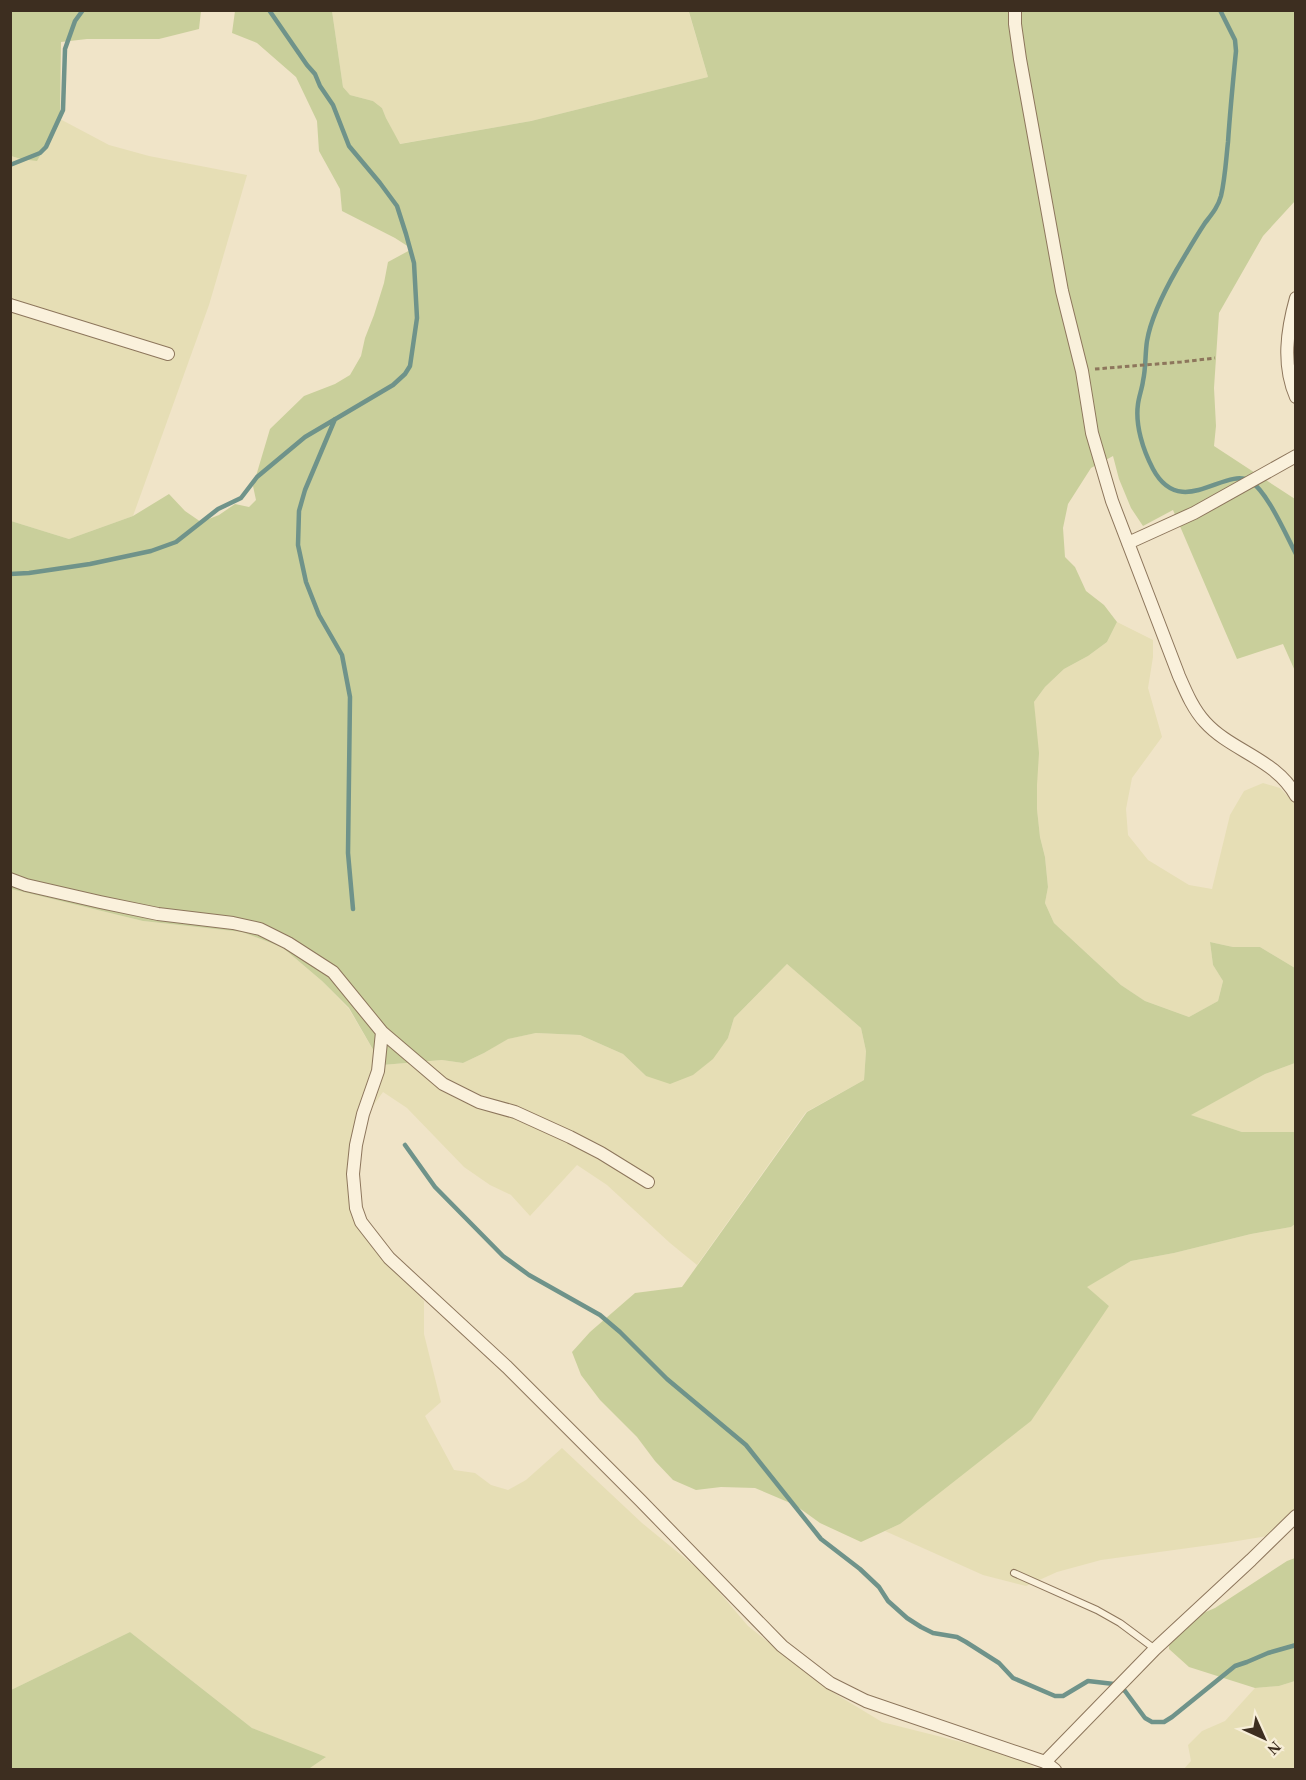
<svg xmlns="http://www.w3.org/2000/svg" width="1306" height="1780" font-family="'Times New Roman',serif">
  <rect width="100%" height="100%" fill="#f0e4c8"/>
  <path fill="#e6deb5" d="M332,11H695L689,13L708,77L531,121L399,144L386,118L382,108L373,101L350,95L343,87Z
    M60,119L109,145L149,156L247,175L209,305L133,516L69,539L11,521V156L21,159L37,160Z
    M1117,622L1153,640V657L1148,688L1162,737L1132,778L1126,809L1128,835L1148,860L1189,885L1212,889L1230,815L1244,791L1263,783L1280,788L1295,804V968L1260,947H1233L1210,942L1213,965L1223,981L1218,1001L1189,1017L1145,1001L1121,985L1054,923L1045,903L1048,887L1045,857L1040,837L1037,809L1034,702L1045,687L1064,669L1088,656L1107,642Z
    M11,889L143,921L242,932L282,947L322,981L349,1009L382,1065L442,1060L463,1063L484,1053L507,1039L536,1033L580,1035L623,1054L646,1076L728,1038L734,1018L787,964L861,1028L866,1051L864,1080L806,1112L697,1265L670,1243L607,1185L577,1165L530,1216L511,1195L490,1185L464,1167L407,1108L383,1092L368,1113L356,1149L348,1185L351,1212L363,1235L424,1301V1334L441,1402L425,1416L454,1470L475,1473L491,1485L508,1490L526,1480L562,1448L642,1523L703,1573L748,1626L824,1687L882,1722L1021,1757L1036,1769H307L325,1758L252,1728L130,1632L11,1690Z
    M1295,1063V1132H1242L1190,1115L1265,1074Z
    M1295,1224V1525L1280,1534L1225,1543L1101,1560L1057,1572L1026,1586L983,1575L885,1531L900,1524L1109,1306L1086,1287L1131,1261L1174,1253L1251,1234L1291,1227Z
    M1295,1681V1769L1183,1770L1191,1761L1188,1745L1202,1731L1225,1721L1255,1688L1279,1686Z"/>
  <path fill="#c9cf9b" d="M11,10H201V11L199,29L159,39H87L61,42L60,119L37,161L21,159L11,156Z
    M235,11H332L343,87L350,95L373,101L382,108L386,118L400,144L531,121L708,77L689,12L695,11H1295V201L1263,236L1219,313L1214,388L1216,426L1214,446L1295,499V671L1283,644L1237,659L1173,510L1143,526L1131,508L1119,479L1113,456L1091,468L1068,504L1063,528L1065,557L1075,567L1086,591L1104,605L1117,622L1107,642L1088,656L1064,669L1045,687L1034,702L1039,753L1037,785V809L1040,837L1045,857L1048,887L1045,903L1054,923L1121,985L1145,1001L1189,1017L1218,1001L1223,981L1213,965L1210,942L1233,947H1260L1295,968V1063L1265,1074L1191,1115L1242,1132H1295V1224L1291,1227L1251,1234L1174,1253L1131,1261L1087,1287L1109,1306L1031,1421L900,1524L861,1542L820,1523L795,1505L755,1488L721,1487L696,1490L673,1480L655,1461L637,1437L600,1400L581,1375L572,1352L590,1332L635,1293L682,1287L807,1112L864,1080L866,1051L861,1028L787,964L734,1018L728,1038L713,1059L693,1075L670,1084L646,1076L623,1054L580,1035L536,1033L508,1039L484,1053L463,1063L442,1060L382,1065L349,1008L322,981L282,947L242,932L143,921L11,889V521L69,539L133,516L169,494L185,511L201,522L219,515L235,504L249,507L256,500L253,486L270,429L304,396L335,384L350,375L361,356L365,338L374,315L384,283L388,262L412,249L395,238L342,211L340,189L319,151L317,121L296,77L257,43L232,33Z
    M1295,1558V1681L1279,1686L1255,1688L1189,1667L1169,1649L1170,1627L1215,1608L1287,1561Z
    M130,1632L252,1728L326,1757L307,1770L11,1769V1690Z"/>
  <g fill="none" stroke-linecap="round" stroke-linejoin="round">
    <path stroke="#6f938a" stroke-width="4.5" d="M1220,10L1235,40L1236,51C1233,81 1230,112 1228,142C1226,160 1225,179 1221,196C1218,207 1212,214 1205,223C1195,238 1186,254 1177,269C1165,290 1151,317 1147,341C1145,354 1146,368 1143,381C1142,389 1139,396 1138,404C1135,425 1143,450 1153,469C1181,521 1225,466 1250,481C1267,491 1286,535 1296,554
      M10,165L40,153L46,147L63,110L65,49L75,21L83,10
      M335,419L305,490L299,511L298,545L306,582L319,615L342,655L350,697L348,853L353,909
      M10,574L29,573L90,564L151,551L176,542L218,509L241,498L257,477L305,437L393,385L405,374L410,366L417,318L414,263L406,234L397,206L380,183L349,146L333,105L320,86L315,74L307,65L269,10
      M405,1145L435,1187L503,1256L529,1275L600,1315L620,1332L667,1379L746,1445L821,1539L860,1569L879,1587L888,1601L907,1618L921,1627L933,1633L957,1637L966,1642L999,1663L1013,1678L1055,1696H1063L1088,1681L1114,1684L1125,1691L1145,1718L1152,1722H1164L1172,1717L1235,1666L1247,1662L1268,1653L1296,1645"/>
    <defs>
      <path id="service" d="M1014,1573L1097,1610L1120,1623L1155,1649"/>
      <path id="minor" d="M1015,10V24L1020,59L1062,291L1082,371L1092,433L1112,501L1179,676C1186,692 1193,709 1205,722C1231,751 1276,759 1296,796
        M1296,298C1287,330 1282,365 1296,397
        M10,305L168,354
        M1128,543L1194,513L1296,456
        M10,879L26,885L100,902L158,914L233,923L260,929L288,943L333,972L382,1032L378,1071L363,1114L356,1145L353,1174L356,1208L361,1222L389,1258L507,1367L641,1501L782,1646L830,1683L866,1701L1045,1762
        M382,1032L443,1084L479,1102L515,1112L570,1137L601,1153L648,1182
        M1055,1770L1045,1762L1155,1649L1251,1560L1296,1516"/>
    </defs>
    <use href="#service" stroke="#8d765c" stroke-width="8"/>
    <use href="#minor" stroke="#8d765c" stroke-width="14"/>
    <path stroke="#8d765c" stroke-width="3" stroke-dasharray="4.5 3" stroke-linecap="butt" d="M1095,369L1181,362L1215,358"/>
    <use href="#service" stroke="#faf1dc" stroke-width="6"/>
    <use href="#minor" stroke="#faf1dc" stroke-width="12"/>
  </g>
  <rect width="1306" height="1780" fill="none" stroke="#3d2e20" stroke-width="24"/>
  <g transform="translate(1264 1738) rotate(135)" stroke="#f7eed8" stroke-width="4.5" paint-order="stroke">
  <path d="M0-4.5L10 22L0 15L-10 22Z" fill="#3d2e20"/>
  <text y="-9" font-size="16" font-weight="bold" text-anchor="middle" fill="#3d2e20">N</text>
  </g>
</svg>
